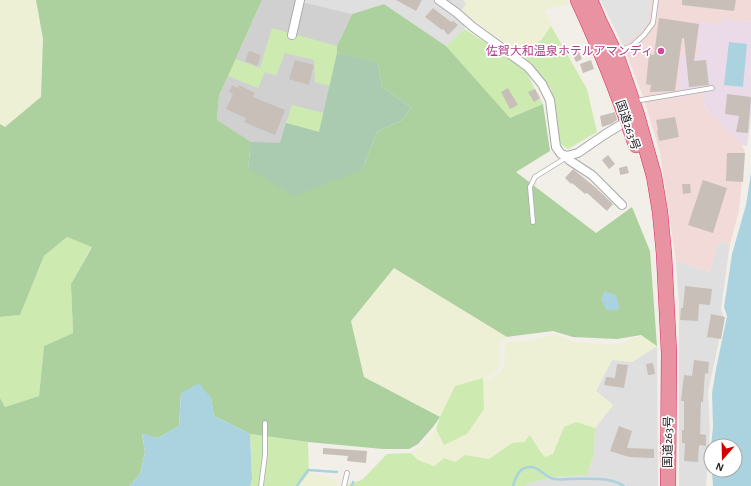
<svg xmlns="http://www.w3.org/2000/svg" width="751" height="486" font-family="'Alegreya Sans','Noto Sans JP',sans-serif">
  <rect width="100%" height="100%" fill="#f2efe9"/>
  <path fill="#e0dfdf" d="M302,0H464L467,4L461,11L465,29L446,46L384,4L352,14L302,2Z
    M719,241L730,244L721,309L724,317L708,392L710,429L706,486H679V304L676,261L709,272Z
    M657,346L658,486H526V484L553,477L587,475L594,455L595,428L613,405L596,391L612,359L632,362Z"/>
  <path fill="#f2dad9" d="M601,0H751V22L723,19L722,25L698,56H680L703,93L705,108L742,145L745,152L739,211L730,244L719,241L709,272L676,261L660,153L643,96L623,45Z"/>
  <path fill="#ebdbe8" d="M722,19L751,22V118L747,146L742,145L705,108L703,93L681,97L679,91V56H698V22L722,25Z"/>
  <path fill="#d0d0d0" d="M262,0H302V2L352,14L337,46L378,63L294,196L217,120L219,96Z"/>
  <path fill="#eef0d5" d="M0,0H36L43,39L41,98L5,127L0,124Z
    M464,0H567L569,4L544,10L551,26L542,39L523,56L461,11L466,4Z
    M394,268L507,337L500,344V364L496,371L483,378L455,386L440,417L364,377L351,321Z
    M555,334L574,342L618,345L641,335L657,346L632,362L612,360L596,391L613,405L595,428L576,422L564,427L553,454L545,457L535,442H524L512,443L489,459L465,455L455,462L444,459L434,466L418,460L411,453L421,447L436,429L444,445L484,409L483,382L500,373L504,366L505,346L507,342L535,340Z
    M309,473L337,479V486H298Z"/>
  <path fill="#cdebb0" d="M551,26L587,89L597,132L568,149L559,143L551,89L523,56L542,39Z
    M272,28L337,46V53L330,86L315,82L314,60L285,53L276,76L265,72L258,88L228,76L235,59L260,68Z
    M465,29L525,70L543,104L510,119L446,46Z
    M292,105L324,113L319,132L286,123Z
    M67,237L92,246L71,284L73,333L44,346L39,396L5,407L0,398V317L20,315L44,256Z
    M483,378L484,409L467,434L444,445L436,429L440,417L455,386Z
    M576,422L595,428L594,455L587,475L553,477L526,484V486H347L349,484L362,480L387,454L411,453L418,460L434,466L444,458L455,462L465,455L489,459L512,443L524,442L530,435L540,451L545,457L553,454L564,427Z
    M250,434L308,442L309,473L298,486H250L252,479Z"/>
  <path fill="#add19e" d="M36,0H262L219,96L217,120L251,142L248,168L362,170L377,132L404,119L411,107L382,87L378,63L337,53V46L352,14L384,4L446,46L510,118L543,104L550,151L516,172L596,233L632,207L650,251L657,346L641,335L617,339L573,337L553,331L507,337L394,268L351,321L364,377L440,417L433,427L418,444L409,449H383L308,442L250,434L214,416L211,398L181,393L179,426L158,438L142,434L145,452L140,474L129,486H0V398L5,407L39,396L44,346L73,333L71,284L92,247L67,237L44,256L20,315L0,317V124L5,127L41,97L43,39Z"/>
  <path fill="#aacbaf" d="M337,53L378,63L382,87L411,107L404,119L377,132L362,170L294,196L248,168L251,142L280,143L286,123L319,132Z"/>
  <path fill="#e2e2e2" d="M601,0H651L649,20L643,29L632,39L623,45Z"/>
  <path fill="#aad3df" d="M729,42L747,44L743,87L724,85Z
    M751,173V486H713L712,470H735V446H711L713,427L712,393L716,369L727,316L724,307L732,254L746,205Z
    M605,291L616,295L619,306L618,310H606L601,299Z
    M199,383L211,398L214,416L250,434L252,479L250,486H129L140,474L145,452L142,433L158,438L179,426L181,393Z"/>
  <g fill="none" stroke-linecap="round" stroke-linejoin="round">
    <path stroke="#aad3df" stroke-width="2.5" d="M297,486L308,470L337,472
      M352,486L353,482
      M513,486C516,477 519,467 530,467C539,466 544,477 554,479C559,480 565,479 570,479C587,479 609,476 624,486"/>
  </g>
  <path fill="#c7bfb8" d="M396,0H422L416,11Z
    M682,0H736L734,11L682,5Z
    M433,8L451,22L453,21L458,25L448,35L443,29L442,30L425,17Z
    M659,18L699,24L694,61L706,60L709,85L689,87L684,38H682L675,91L650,92L651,85L646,84L649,54L654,55Z
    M578,50L582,59L576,62L572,53Z
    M249,51L261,55L257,66L245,61Z
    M295,60L314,65L309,85L289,79Z
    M591,60L594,69L583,73L580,64Z
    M232,85L238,88L239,85L255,93L253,97L285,110L275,135L244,122L246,118L226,109L233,94L229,92Z
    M508,88L518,105L510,109L501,92Z
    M535,89L540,98L534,102L528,92Z
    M727,94L751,97L748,133L736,132L739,116L725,114Z
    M615,112L617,120L611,124L602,127L600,116Z
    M675,117L679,137L659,141L657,131L658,130L656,120Z
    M727,153H745L743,182L726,181Z
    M608,155L615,164L609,169L602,160Z
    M627,166L629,173L620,175L619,168Z
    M573,169L595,187L613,204L607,211L587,193L585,194L572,183L571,184L565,178Z
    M703,180L727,188L713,233L688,225Z
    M682,184H690L691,193L683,194Z
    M685,286L712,289L710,305L699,304L698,321L680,320L681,308H683Z
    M711,314L725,317L721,339L707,337Z
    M694,360L709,362L708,374L705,373L703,402H701L700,434L706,435V446L699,445L698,462L684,461L685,443H682V430H684V401H681L684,375L692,376Z
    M653,363L655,374L648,375L646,364Z
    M617,364L628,365L624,388L604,385L606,377L615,378Z
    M619,426L632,431L627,448L654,449V458L629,457L610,451Z
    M323,448L367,451L366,463L347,461L348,456L323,454Z"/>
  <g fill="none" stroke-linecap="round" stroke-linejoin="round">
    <defs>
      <path id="lane" d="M618,51L632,46L644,35L653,23L656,0
        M635,101L712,88
        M533,222L530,187L535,177L567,157
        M261,486L265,455V423
        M344,486L347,473"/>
      <path id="street" d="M439,0L457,13L473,27L528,67L542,84L550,100L556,147L561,154L567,156L578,153L604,135L622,124L628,123
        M292,35L300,0
        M567,156L569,160L592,175L622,205"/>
      <path id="highway" d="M578,0C600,47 619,96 636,145
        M590,0L599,21L618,60L636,112L654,176L660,212L664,254L669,353L668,486"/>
    </defs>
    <use href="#lane" stroke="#a9a9a9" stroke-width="5.5"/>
    <use href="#street" stroke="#a9a9a9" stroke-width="10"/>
    <use href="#highway" stroke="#dc2a67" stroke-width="16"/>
    <use href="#lane" stroke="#fff" stroke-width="4"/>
    <use href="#street" stroke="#fff" stroke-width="8"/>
    <use href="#highway" stroke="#e892a2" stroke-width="15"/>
  </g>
  <circle fill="#d1479c" stroke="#fff" stroke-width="1.5" cx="661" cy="51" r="4"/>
  <g text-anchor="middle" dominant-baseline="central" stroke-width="3.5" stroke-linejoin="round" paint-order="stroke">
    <g font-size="12" fill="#b23c85" stroke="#fff" text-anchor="end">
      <text x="653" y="51">佐賀大和温泉ホテルアマンディ</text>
    </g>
    <g font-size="12" fill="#222" stroke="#fff">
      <text transform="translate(628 125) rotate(71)">国道263号</text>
      <text transform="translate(668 442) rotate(-89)">国道263号</text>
    </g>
  </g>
  <g transform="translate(723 458) rotate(200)"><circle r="19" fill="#ffffff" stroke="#a7a7a7"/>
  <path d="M0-3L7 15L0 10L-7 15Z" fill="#d40000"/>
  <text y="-6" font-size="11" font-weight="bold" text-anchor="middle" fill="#222222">N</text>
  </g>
</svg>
